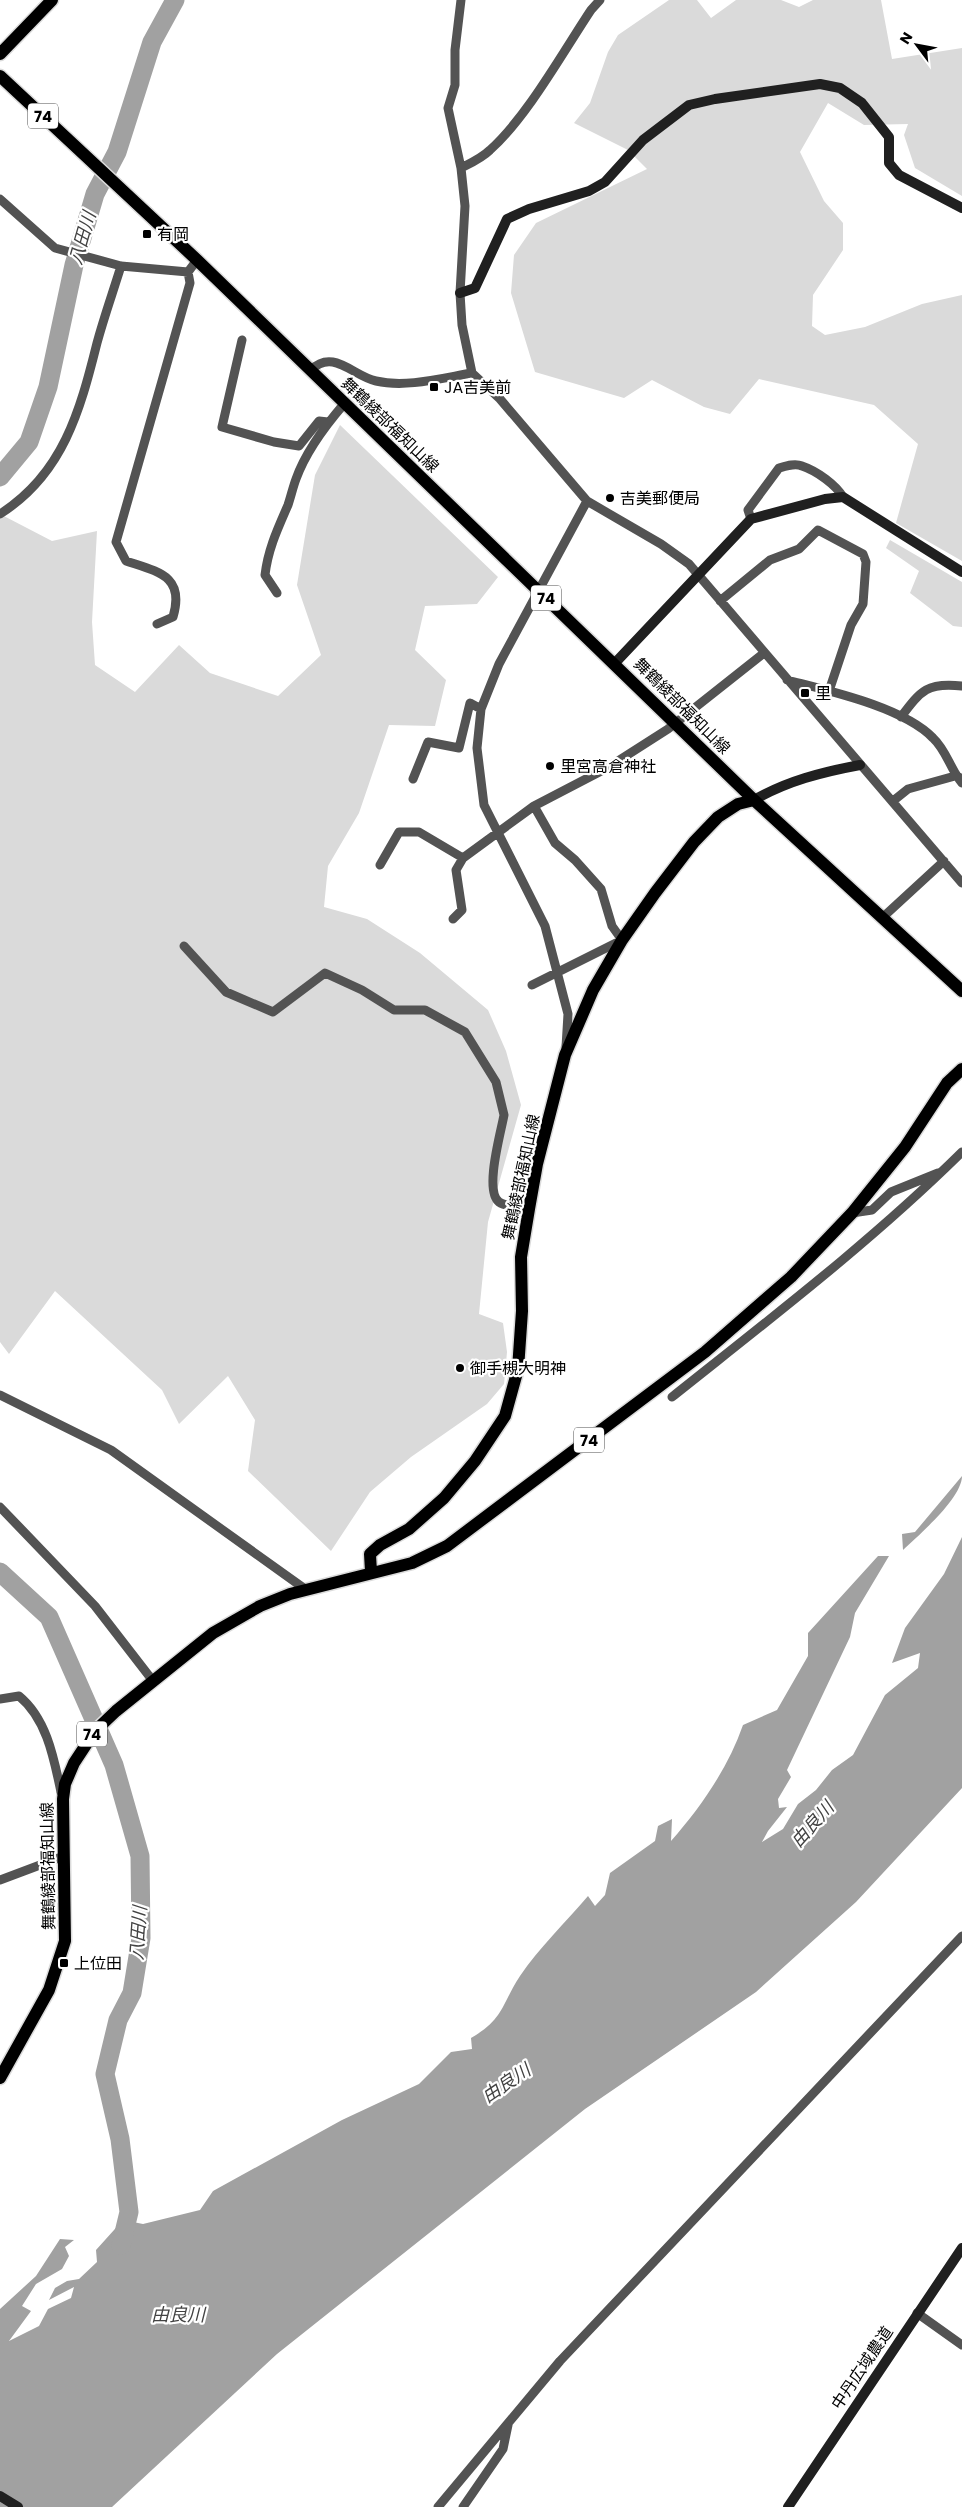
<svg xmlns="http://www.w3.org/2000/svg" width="962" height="2507" font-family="Poppins,'Noto Sans JP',sans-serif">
  <rect width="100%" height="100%" fill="#fff"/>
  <path fill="#dadada" d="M669,0H697L711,18L736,0H781L799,7L813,0H881L892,59L962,48V196L915,168L904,135L908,124L864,125L828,103L800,152L824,201L843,223V250L813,295L812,326L825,335L865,327L922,304L962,295V561L896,523L918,444L874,405L759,379L730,414L704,407L652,380L624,398L535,372L511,293L514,255L536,223L647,169L628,150L574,123L590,103L608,52L618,35Z
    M340,425L498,577L477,604L425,606L415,650L446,680L435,726L389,725L359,813L328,866L324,907L367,919L420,953L488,1010L506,1051L521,1105L488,1222L479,1314L503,1323L507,1352L504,1384L487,1404L411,1457L370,1492L331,1551L248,1471L255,1420L228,1376L179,1424L162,1390L55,1291L9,1354L0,1342V514L52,541L97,531L92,622L95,665L135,692L179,645L210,673L278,696L321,655L297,585L315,475Z
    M890,540L962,582V627L953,626L910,593L919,571L886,548Z"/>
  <path fill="#a1a1a1" d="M962,1476C962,1498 920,1534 903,1550L902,1534L915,1532Z
    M962,1537V1788L856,1902L756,1992L585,2109L277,2354L112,2507H0V2309L36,2276L60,2239L74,2240L65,2247L69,2256L62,2269L36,2284L22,2306L31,2311L9,2341L39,2326L48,2309L71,2298L74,2287L49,2300L55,2288L67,2281L79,2279L97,2262L96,2250L123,2220L143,2224L200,2210L213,2191L342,2120L419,2084L451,2052L472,2049L471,2038C504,2019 501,2005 520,1976C539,1948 566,1922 588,1896L595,1906L605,1895L610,1873L655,1841L658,1826L672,1819L671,1841C701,1807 728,1768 743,1725L777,1710L808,1656V1633L878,1556H889L855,1613L850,1637L787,1770L791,1777L778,1799L779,1808L787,1807L768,1831L762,1842L783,1829L798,1804L816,1790L832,1770L853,1755L885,1695L918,1668L920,1653L892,1663L905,1628L944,1574Z"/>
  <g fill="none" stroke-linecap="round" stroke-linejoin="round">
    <path stroke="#a1a1a1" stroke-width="19" d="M0,477L29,442L48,387L74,265L95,194L117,152L152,42L175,0
      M0,1572L49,1617L114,1765L140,1856L141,1938L132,1993L118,2020L105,2074L120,2139L129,2212L121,2245"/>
    <defs>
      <path id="primary" d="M0,54L52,0
        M0,76L197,260L754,800L962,991
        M371,1572L370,1554L380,1545L409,1529L444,1498L475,1461L505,1416L518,1369L522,1311L521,1257L529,1209L537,1164L565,1055L593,990L622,940L655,893L694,842L718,817L738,804L754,800
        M0,2078L49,1990L65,1941L63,1799L65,1784L74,1763L95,1731L116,1711L213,1633L260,1606L290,1594L412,1563L447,1546L705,1352L791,1277L852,1213L905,1147L947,1083L962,1069"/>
    </defs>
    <use href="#primary" stroke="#dbdbdb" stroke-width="15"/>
    <path stroke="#535353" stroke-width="9" d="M461,0L455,50V85L448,108L461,168L465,206L460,293L462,325L472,373L500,399L587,501L661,544L689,564L962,883
      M461,168C471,163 482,158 490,150C527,117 563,52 591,10L600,0
      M0,199L55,248L121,266L188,272L197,260
      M242,340L222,427L274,442L299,446L319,421L328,422
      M311,370C333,348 353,376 376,381C406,388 442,378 472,373
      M0,514C63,474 80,411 97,343C104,317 113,292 121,266
      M751,519L748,510L779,468C786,466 795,463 802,466C817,471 836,485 843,497
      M277,593L265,575C268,549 278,528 288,505C291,496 293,487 296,479C306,451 325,426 344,404
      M720,601L770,560L799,549L818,530L863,554L866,562L863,604L851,625L829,691
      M157,624L173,617C185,576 159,572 126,561L116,542L190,283L188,272
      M787,680C829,691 903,707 933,738C947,751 950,769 962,783
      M901,717C921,690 928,682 962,686
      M413,779L428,742L459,748L470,703L481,709
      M893,801L908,789L955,776L959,777
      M380,865L399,832H419L463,858
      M882,918L944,861
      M453,919L462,910L456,870L463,858L534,806L607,768L668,729L764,653
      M184,946L226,992L273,1012L325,973L362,990L394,1010H425L465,1032L496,1082L504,1115C501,1132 484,1191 499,1202C506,1207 520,1207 529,1209
      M532,985L622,940L612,926L601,889L575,860L555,843L534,806
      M566,1047L568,1014L545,926L484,805L477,748L481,709L499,664L587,501
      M852,1213L872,1210L891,1192L938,1173
      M0,1395L111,1450L305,1589
      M672,1397C771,1318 872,1241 962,1152
      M0,1507L95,1606L153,1681
      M0,1699L19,1696C47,1719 54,1759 61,1792
      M0,1880L64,1856
      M917,2313L962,2345
      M438,2507L560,2361L962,1936
      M463,2507L503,2449L508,2425"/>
    <path stroke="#202020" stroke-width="10" d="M460,293L475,288L507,219L529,209L589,191L605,182L643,140L689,105L715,99L820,84L840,88L862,103L889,137V163L899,175L962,208
      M615,663L751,519L825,499L843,497L962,572
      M754,800C787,781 822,772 860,765
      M0,2496L18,2507
      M788,2507L962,2248"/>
    <use href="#primary" stroke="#000" stroke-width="12"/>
  </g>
  <g fill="#000" stroke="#fff" stroke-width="2">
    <rect x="142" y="229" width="10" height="10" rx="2.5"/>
    <rect x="429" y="382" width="10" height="10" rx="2.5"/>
    <circle cx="610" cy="498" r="5"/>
    <rect x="800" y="688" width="10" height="10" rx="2.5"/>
    <circle cx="550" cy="766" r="5"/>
    <circle cx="460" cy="1368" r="5"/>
    <rect x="59" y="1958" width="10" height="10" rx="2.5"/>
  </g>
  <g text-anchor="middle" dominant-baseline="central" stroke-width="4.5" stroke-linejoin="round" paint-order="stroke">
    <g fill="#fff" stroke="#4c4c4c" stroke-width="1">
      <rect x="28" y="103.5" width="30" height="25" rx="4"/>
      <rect x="531" y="585.5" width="30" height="25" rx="4"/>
      <rect x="574" y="1427.5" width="30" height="25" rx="4"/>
      <rect x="77" y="1721.5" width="30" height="25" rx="4"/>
    </g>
    <g font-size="15" font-weight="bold" fill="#000">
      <text x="43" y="116">74</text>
      <text x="546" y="598">74</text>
      <text x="589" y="1440">74</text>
      <text x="92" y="1734">74</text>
    </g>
    <g font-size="16" fill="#000" stroke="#fff" text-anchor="start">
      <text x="157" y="234">有岡</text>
      <text x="444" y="387">JA吉美前</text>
      <text x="620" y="498">吉美郵便局</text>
      <text x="815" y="693">里</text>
      <text x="560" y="766">里宮高倉神社</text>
      <text x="470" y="1368">御手槻大明神</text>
      <text x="74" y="1963">上位田</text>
    </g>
    <g font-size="16" fill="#000" stroke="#fff">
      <text transform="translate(390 425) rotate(44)">舞鶴綾部福知山線</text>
      <text transform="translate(682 706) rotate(45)">舞鶴綾部福知山線</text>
      <text transform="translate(521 1177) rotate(-78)">舞鶴綾部福知山線</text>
      <text transform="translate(48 1866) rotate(-91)">舞鶴綾部福知山線</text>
      <text transform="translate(862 2368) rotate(-56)">中丹広域農道</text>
    </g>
    <g font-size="18" font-style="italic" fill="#424242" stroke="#fff">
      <text transform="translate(82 238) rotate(-74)">八田川</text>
      <text transform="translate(812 1824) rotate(-48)">由良川</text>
      <text transform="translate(138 1933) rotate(-86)">八田川</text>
      <text transform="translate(506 2083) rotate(-34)">由良川</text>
      <text x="178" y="2314">由良川</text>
    </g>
  </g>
  <g transform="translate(917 45) rotate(302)" stroke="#ffffff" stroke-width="4" paint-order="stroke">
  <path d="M0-4L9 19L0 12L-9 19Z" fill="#000000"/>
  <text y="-8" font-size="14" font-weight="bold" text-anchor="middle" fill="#000000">N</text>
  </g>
</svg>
